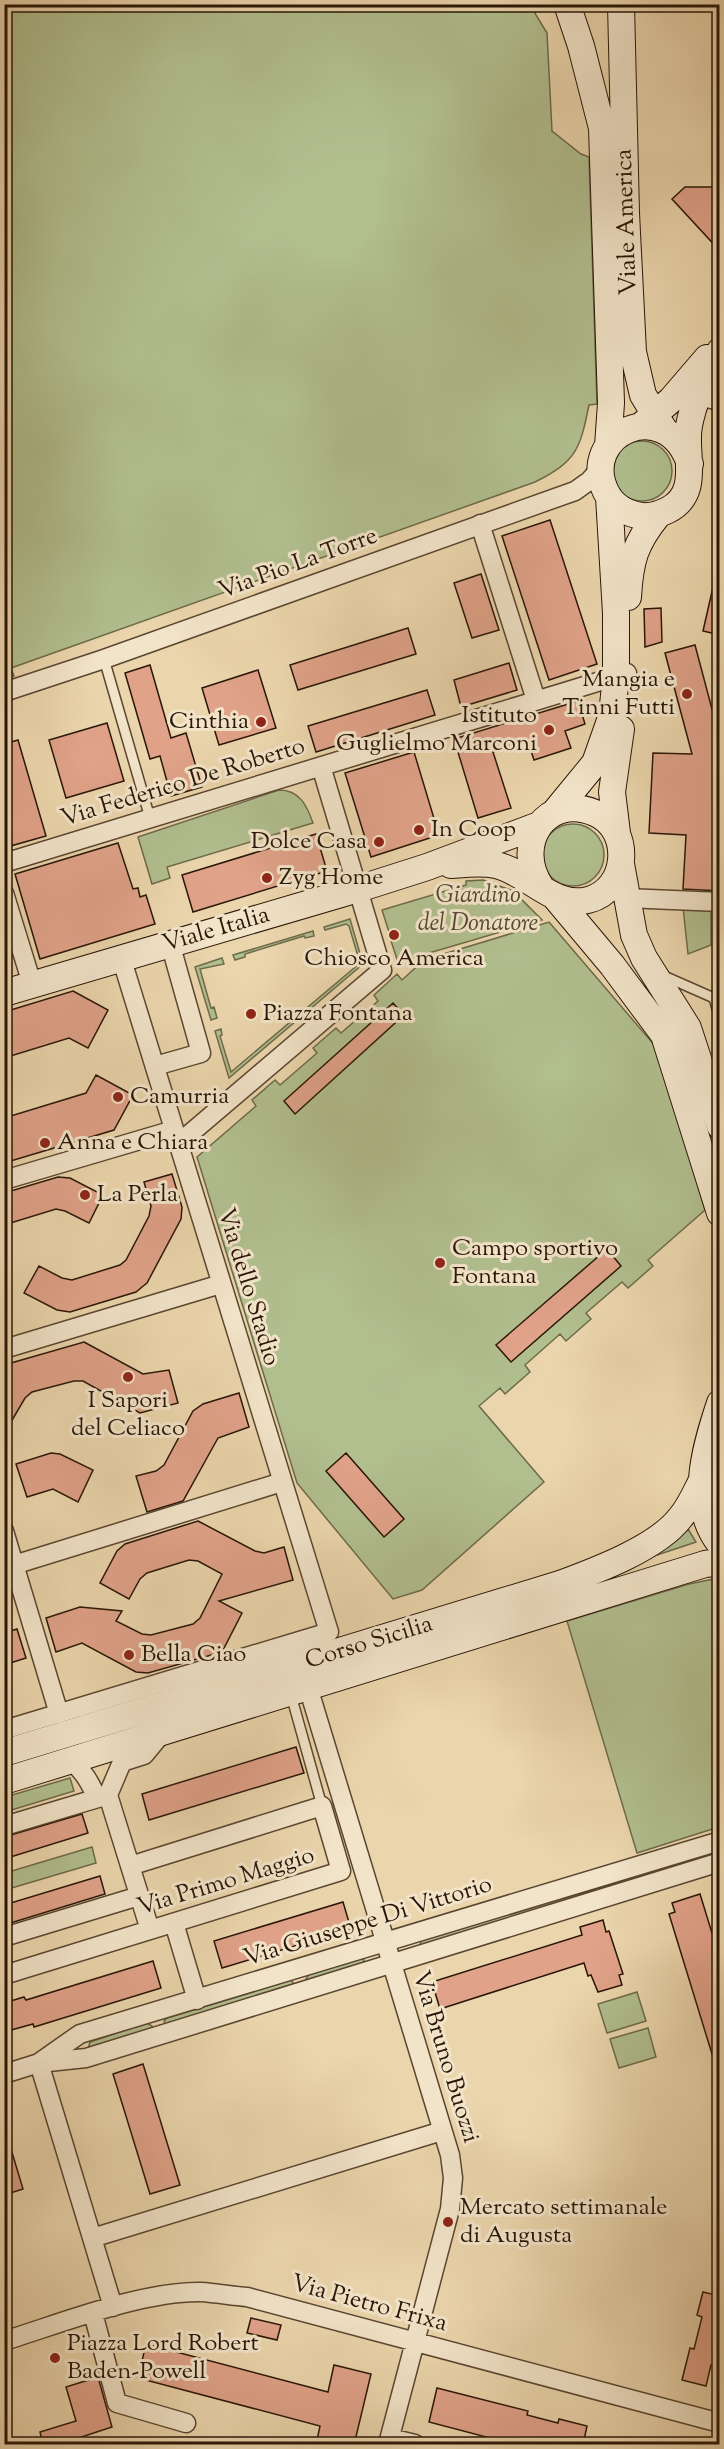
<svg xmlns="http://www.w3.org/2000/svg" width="724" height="2449" font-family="'Sorts Mill Goudy',serif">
  <rect width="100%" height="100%" fill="#ebd5ac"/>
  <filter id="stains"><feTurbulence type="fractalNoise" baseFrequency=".00333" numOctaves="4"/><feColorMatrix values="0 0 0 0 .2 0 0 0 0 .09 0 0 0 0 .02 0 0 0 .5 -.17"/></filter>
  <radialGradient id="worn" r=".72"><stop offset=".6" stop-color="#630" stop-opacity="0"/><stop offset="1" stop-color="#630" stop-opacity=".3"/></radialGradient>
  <path fill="#b1be8e" stroke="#6d6a4a" stroke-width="1.5" d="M5,4L530,5L547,33L552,131L581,154L589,157L597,404L589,405C580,449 577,461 535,482L11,668L14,676L5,678Z
    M612 471a30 30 0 1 1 60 0a30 30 0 1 1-60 0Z
    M279,790C300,790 307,806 313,823L167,867L170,878L152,884L138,837Z
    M542 855a31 31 0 1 1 62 0a31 31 0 1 1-62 0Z
    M483,880L513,891L542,920L398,962L391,941L399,938L397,930L389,932L382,910L466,885V881Z
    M683,907L711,909V945L688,954Z
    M350,919L363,964L229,1078L215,1031L221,1029L222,1035L220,1036L231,1072L360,963L349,926L346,924L325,930L324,927Z
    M549,922L656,1047L705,1210L648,1260L653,1266L628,1288L622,1282L586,1313L591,1319L566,1341L560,1334L525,1365L530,1372L505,1394L500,1388L479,1406L544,1482L422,1590L393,1599L297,1483L197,1157L256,1106L252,1100L275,1080L280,1085L317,1053L313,1048L336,1028L341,1033L378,1001L374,995L397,974L402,980L424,960Z
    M313,931L314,936L305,938L304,936L245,954V957L235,960L233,955Z
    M222,958L224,964L200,969L211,1008L214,1007L217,1018L211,1020L195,967Z
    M719,1449V1522C711,1499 714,1473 719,1449Z
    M688,1529L696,1542L648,1558L676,1541Z
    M719,1578V1827L637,1853L567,1621L689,1584Z
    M70,1778L74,1791L5,1812V1797Z
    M92,1847L96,1863L5,1890V1873Z
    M719,1848V1854L422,1946L420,1945L421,1941L424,1939Z
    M360,1958L364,1959L363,1966L307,1981L306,1979L309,1974Z
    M291,1980L294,1984L293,1986L165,2024L164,2021L167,2018Z
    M637,1992L646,2021L607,2033L598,2004Z
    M147,2023L152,2026L151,2030L88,2049L90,2042Z
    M648,2028L656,2057L619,2068L610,2039Z"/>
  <path fill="#e0a289" stroke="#291607" stroke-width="1.5" d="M685,187H720V251L672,199Z
    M550,520L597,664L549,680L502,536Z
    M481,574L499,630L472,638L454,583Z
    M713,587L720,588V635L703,631Z
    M661,608L662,642L645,647L644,609Z
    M408,628L416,654L298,690L290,665Z
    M695,645L717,728H720V891L683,889L686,835L649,833L653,753L692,754L665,653Z
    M509,663L517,690L461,707L454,680Z
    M150,665L171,738L186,733L202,787L171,796L160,756L150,759L125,673Z
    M258,670L276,728L219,745L202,688Z
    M427,690L435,715L316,752L308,726Z
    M578,701L585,724L565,731L571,748L534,760L528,742L493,752L511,808L478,818L454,739Z
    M107,723L124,781L66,798L49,740Z
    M18,740L46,836L7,847L4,839V744Z
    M414,752L439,835L371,857L345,773Z
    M316,834L327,871L193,912L182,875Z
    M118,843L133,889L138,888L140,897L146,895L155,924L40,959L15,874Z
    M73,991L108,1010L88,1048L69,1038L4,1058V1012Z
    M393,1003L404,1015L295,1114L284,1101Z
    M96,1075L133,1095L114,1130L4,1163V1118L86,1093Z
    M172,1174L182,1207L181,1219L147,1283L142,1287L136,1292L70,1312L57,1310L24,1293L39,1266L62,1278L72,1280L120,1265L126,1260L149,1216L151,1206L144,1182Z
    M58,1177L70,1178L103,1195L89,1223L65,1211L56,1209L4,1225V1193Z
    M607,1249L621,1266L511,1362L496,1345Z
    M84,1342L143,1374L169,1370L178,1403L140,1413L83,1381H74L32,1392L25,1398L4,1434V1369L11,1363Z
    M239,1393L249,1427L218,1438L183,1501L147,1512L136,1476L156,1471L164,1465L193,1411L203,1404Z
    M51,1453L60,1454L93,1470L78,1502L53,1489L27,1497L16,1464Z
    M346,1453L404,1519L384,1537L326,1471Z
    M198,1521L255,1551L264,1553L284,1547L293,1580L219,1601L242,1613L222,1652L148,1673L136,1672L82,1643L56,1652L46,1618L80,1607L122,1611L116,1621L142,1634L151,1635L193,1624L200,1618L222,1574L198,1561L189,1560L147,1573L140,1579L129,1599L100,1583L117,1551L125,1544Z
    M17,1629L26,1658L4,1665V1633Z
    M296,1747L304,1773L149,1820L142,1794Z
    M82,1814L88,1833L4,1859V1837Z
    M100,1876L105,1894L4,1925V1905Z
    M700,1894L720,1959V2066L716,2067L669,1914L675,1912L672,1903Z
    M343,1902L351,1929L222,1968L214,1941Z
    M603,1920L606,1932L609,1931L623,1974L619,1975L622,1985L598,1992L591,1975L588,1976L584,1963L440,2009L432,1982L582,1935L580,1927Z
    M153,1961L161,1988L34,2027L33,2024L4,2032V2003L24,1997L26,2000Z
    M143,2064L180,2185L150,2194L113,2074Z
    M8,2139L23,2189L4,2195V2140Z
    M703,2292L720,2296V2353L716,2366L711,2365L706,2386L682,2380L690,2348L694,2349L702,2317L697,2315Z
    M251,2318L281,2325L277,2340L247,2333Z
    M146,2344L328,2392L334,2365L371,2374L354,2445H316L320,2426L138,2378Z
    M98,2377L112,2427L57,2445H43L40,2432L76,2421L66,2387Z
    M437,2388L528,2411L527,2415L558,2423L559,2419L587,2426L583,2445H517L429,2422Z"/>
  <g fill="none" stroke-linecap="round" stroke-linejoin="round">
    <defs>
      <path id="service" d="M104,659L150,818
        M664,976L714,998L720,1019
        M291,1695L322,1806"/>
      <path id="minor" d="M698,396L720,401
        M480,524L536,700
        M4,692L104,659L575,491L589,481L600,469
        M4,863L627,673
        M4,893L32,984
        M626,898L720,902
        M155,1066L201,1053L170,943
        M179,1143L382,970L321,766
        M4,1180L174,1130
        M4,1349L221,1284
        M4,1531L59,1714
        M4,1568L282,1482
        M308,1687L450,2155L453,2178L450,2209L388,2444
        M4,1730L329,1632L121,957
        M70,1760C84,1771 90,1783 97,1798
        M108,1795L150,1930
        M4,1826L108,1795L122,1762L144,1755L163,1732
        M174,1923L197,2000
        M4,1937L139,1896
        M4,1975L341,1871L322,1806L130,1866
        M40,2062L80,2034L720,1841
        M39,2063L113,2307
        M4,2074L39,2063L86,2058L720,1862
        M92,2238L442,2131
        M93,2313L117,2403L186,2423
        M4,2341C62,2323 142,2291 201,2292C217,2293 232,2296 247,2297L720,2423
        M390,2438L415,2444"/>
      <path id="secondary" d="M567,4L581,46L602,128L611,403L608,446
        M621,4L626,213L633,352L643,395L665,431
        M643,424L671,400L707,358
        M690,464C666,393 578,434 606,492C613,506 627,514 642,516C651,517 660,514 668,510C698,495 687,462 688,436C688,429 690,420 692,413C697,392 710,371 720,351
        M628,597C630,561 635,543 658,515
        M554,813L595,763L612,715L616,676V613L609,497
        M617,833L612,792L621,729
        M621,864L634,935L644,958L688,1028L720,1126
        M451,865C466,864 481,862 496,865C528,872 553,909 588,900C629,890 633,829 595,813C547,792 512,844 541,887
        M555,897L612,965L664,1035L720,1213
        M4,993L358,889L427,867L539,825
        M720,1403C705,1448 688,1503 720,1544
        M4,1753L560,1584C595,1571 657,1548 680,1518C689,1508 695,1494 701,1482
        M4,1781L705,1564L720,1562"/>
    </defs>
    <use href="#service" stroke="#5a4630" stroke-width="12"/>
    <use href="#minor" stroke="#5a4630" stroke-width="21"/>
    <use href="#secondary" stroke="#291607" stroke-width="28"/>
    <use href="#service" stroke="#f2e4c9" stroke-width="9"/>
    <use href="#minor" stroke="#f2e4c9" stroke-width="18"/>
    <use href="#secondary" stroke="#f2e4c9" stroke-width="26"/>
  </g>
  <g fill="#8f2418" stroke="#f2e4c9" stroke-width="2">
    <circle cx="687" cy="694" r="6"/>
    <circle cx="261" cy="722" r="6"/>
    <circle cx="549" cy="730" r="6"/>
    <circle cx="419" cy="830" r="6"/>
    <circle cx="379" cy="842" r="6"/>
    <circle cx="267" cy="878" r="6"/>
    <circle cx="394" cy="935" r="6"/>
    <circle cx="251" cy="1014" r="6"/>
    <circle cx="118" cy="1097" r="6"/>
    <circle cx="45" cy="1143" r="6"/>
    <circle cx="85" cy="1195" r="6"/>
    <circle cx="440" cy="1263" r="6"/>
    <circle cx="128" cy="1377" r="6"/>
    <circle cx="129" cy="1655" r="6"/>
    <circle cx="448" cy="2222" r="6"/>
    <circle cx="55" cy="2358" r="6"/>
  </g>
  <g text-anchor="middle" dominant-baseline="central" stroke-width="6" stroke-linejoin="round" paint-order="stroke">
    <g font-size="24" fill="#291607" stroke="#f2e4c9">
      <text transform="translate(627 222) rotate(-92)">Viale America</text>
      <text transform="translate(298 564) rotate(-20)">Via Pio La Torre</text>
      <text transform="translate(183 783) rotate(-17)">Via Federico De Roberto</text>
      <text transform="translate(216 930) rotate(-16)">Viale Italia</text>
      <text transform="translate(248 1287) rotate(73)">Via dello Stadio</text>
      <text transform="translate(369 1643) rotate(-17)">Corso Sicilia</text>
      <text transform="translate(226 1882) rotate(-17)">Via Primo Maggio</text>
      <text transform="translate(368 1922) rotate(-17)">Via Giuseppe Di Vittorio</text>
      <text transform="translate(445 2057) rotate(73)">Via Bruno Buozzi</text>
      <text transform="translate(369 2304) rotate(15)">Via Pietro Frixa</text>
    </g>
    <g font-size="24" fill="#291607" stroke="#f2e4c9" text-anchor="start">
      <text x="675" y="680" text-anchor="end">Mangia e<tspan x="675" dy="28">Tinni Futti</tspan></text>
      <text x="537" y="716" text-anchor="end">Istituto<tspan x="537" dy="28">Guglielmo Marconi</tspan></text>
      <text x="249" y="722" text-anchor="end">Cinthia</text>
      <text x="431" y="830">In Coop</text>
      <text x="367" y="842" text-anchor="end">Dolce Casa</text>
      <text x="279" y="878">Zyg Home</text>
      <text x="394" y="959" text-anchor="middle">Chiosco America</text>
      <text x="263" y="1014">Piazza Fontana</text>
      <text x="130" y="1097">Camurria</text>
      <text x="57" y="1143">Anna e Chiara</text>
      <text x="97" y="1195">La Perla</text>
      <text x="452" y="1249">Campo sportivo<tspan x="452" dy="28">Fontana</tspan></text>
      <text x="128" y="1401" text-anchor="middle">I Sapori<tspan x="128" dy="28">del Celiaco</tspan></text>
      <text x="141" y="1655">Bella Ciao</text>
      <text x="460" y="2208">Mercato settimanale<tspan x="460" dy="28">di Augusta</tspan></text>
      <text x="67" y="2344">Piazza Lord Robert<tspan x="67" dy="28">Baden-Powell</tspan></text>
    </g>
    <g font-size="24" font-style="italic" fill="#524830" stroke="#f2e4c9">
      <text x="478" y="896">Giardino<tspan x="478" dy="28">del Donatore</tspan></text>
    </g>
  </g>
  <rect width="724" height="2449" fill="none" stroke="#ebd5ac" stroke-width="24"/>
  <rect x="6" y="6" width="712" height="2437" fill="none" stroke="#291607" stroke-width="3"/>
  <rect x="12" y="12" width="700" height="2425" fill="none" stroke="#291607" stroke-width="1.5"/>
  <rect width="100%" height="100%" filter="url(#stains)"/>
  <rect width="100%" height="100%" fill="url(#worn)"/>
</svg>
